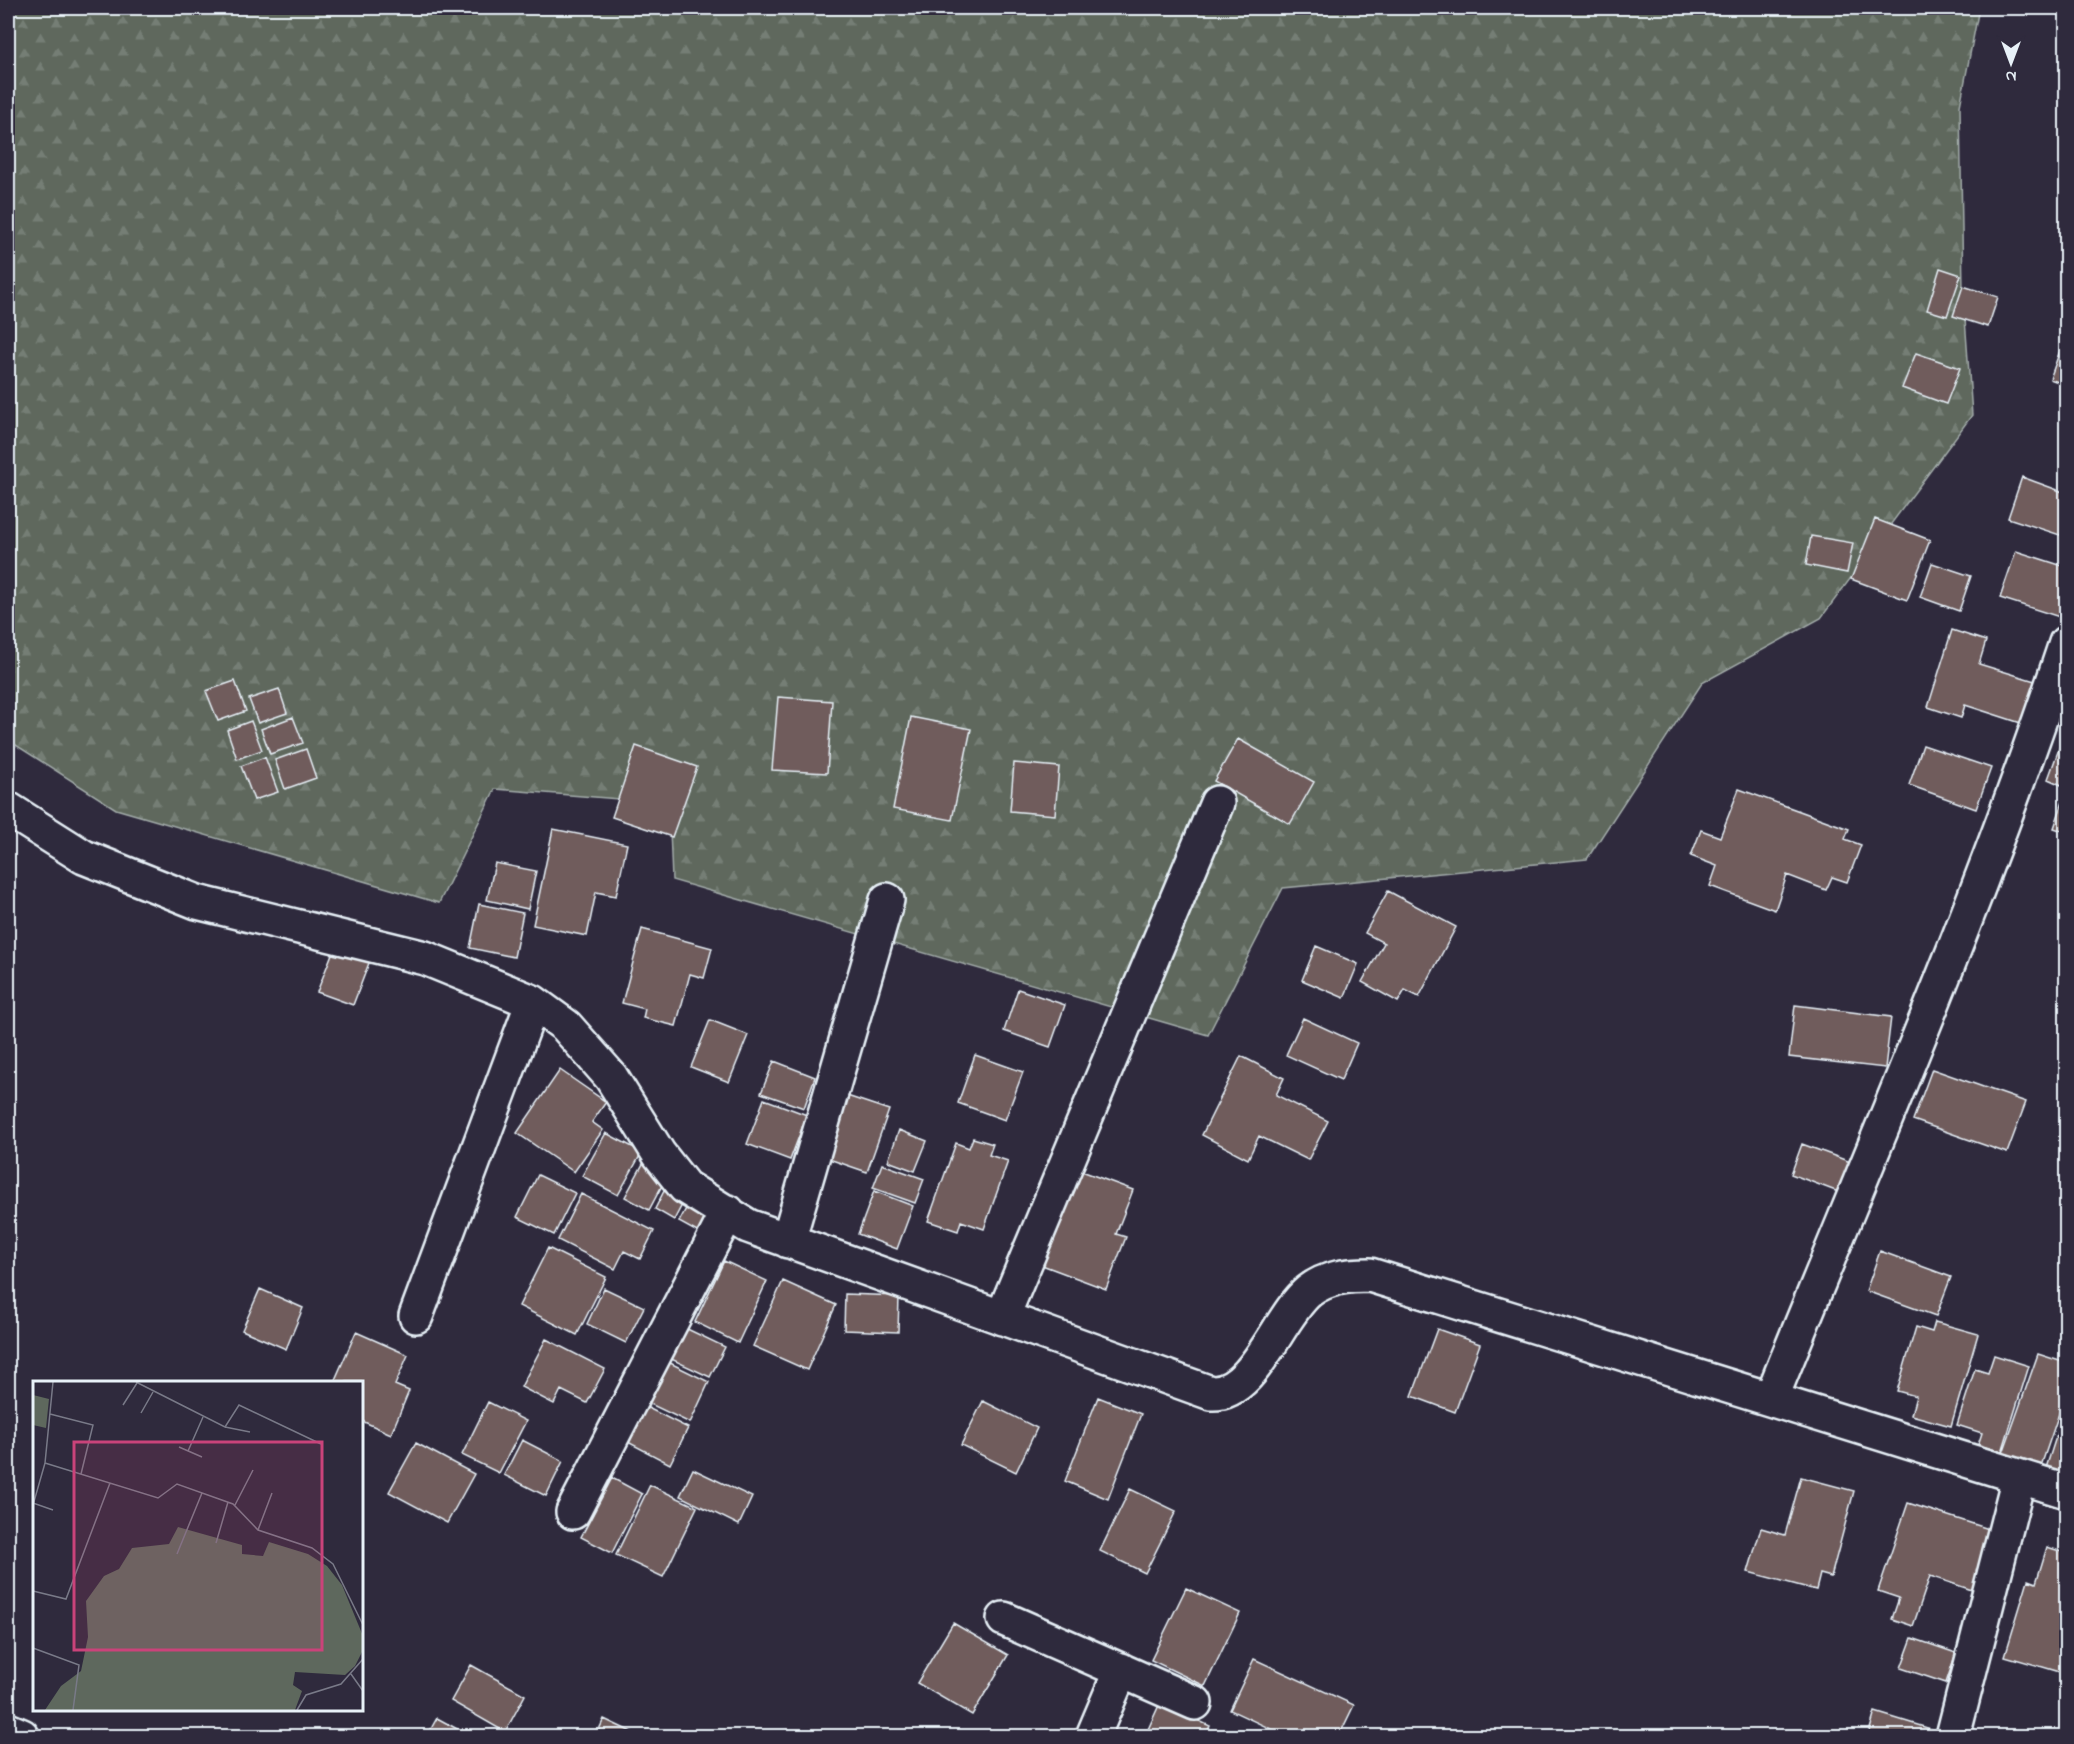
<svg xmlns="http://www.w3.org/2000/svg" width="2074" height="1744" font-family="'Indie Flower',sans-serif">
  <defs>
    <pattern id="forest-firs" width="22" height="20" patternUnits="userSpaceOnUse" patternTransform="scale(1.5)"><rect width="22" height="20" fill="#5e685d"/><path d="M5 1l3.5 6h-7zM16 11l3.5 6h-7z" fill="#757e75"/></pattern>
  </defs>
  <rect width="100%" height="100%" fill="#2f2a3d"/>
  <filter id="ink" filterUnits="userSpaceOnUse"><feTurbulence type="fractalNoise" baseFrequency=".0167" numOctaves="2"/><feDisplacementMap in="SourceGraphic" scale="12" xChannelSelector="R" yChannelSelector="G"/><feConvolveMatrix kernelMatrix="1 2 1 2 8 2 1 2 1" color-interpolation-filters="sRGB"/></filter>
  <g filter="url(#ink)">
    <path fill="url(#forest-firs)" stroke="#a3acaa" stroke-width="1.5" d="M8,8H1979L1960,106L1963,291L1972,415L1821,618L1702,683L1587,859L1283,888L1208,1035L672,880L669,803L495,789L439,903L116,809L8,740Z"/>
    <path fill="#6f5c5c" stroke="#e8f1f8" stroke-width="1.5" d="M1940,268L1961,275L1947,316L1927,310Z
      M1963,286L1998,297L1988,327L1953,316Z
      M2062,345L2066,346V385L2050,379Z
      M1916,353L1960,368L1946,404L1902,388Z
      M2022,477L2066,493V537L2008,518Z
      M1875,519L1930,540L1907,600L1851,579Z
      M1811,536L1853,543L1847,573L1806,565Z
      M2016,551L2066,567V619L2000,598Z
      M1932,563L1971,576L1959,611L1920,597Z
      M1952,630L1986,641L1979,664L2038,682L2024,724L1965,705L1961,718L1928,707Z
      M235,681L246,711L218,721L206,691Z
      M279,689L287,713L258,723L249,699Z
      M778,697L832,701L827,773L772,770Z
      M293,717L303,743L270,754L261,729Z
      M911,717L971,729L952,820L893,809Z
      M251,721L262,750L237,759L227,730Z
      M2064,735L2066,736V787L2048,779Z
      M1238,739L1314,782L1290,824L1214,781Z
      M1923,745L1991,768L1976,809L1909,785Z
      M636,746L697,767L672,837L612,817Z
      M306,749L316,778L285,789L275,760Z
      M265,757L278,792L254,800L241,766Z
      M1014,763L1059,767L1055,815L1010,811Z
      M1739,789L1849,829L1845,839L1861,845L1847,882L1832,877L1826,890L1787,875L1775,910L1710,886L1717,866L1691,856L1701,830L1720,837Z
      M2066,793V832L2054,828Z
      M553,829L627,844L616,896L596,892L587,936L533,925Z
      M495,863L536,871L528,909L487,900Z
      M1388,891L1456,927L1419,997L1405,990L1398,1002L1362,982L1384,943L1365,933Z
      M479,904L523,913L514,957L470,948Z
      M642,929L712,948L704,978L690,974L676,1026L643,1018L645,1009L622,1003Z
      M337,941L372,955L353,1005L317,992Z
      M1316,946L1358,964L1344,998L1302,980Z
      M1018,989L1065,1005L1050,1047L1004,1031Z
      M1795,1005L1891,1017L1885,1068L1789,1057Z
      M1303,1018L1357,1043L1341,1080L1286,1055Z
      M710,1020L748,1035L729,1082L691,1067Z
      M975,1055L1023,1072L1005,1120L958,1103Z
      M1241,1056L1284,1078L1276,1095L1328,1121L1308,1160L1259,1136L1248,1159L1202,1135Z
      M774,1061L815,1077L804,1108L761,1093Z
      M1932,1069L2026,1102L2007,1153L1913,1120Z
      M560,1070L606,1102L592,1122L603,1130L574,1172L517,1133Z
      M847,1096L889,1110L867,1172L826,1158Z
      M764,1099L807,1115L790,1160L747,1144Z
      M899,1130L927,1141L915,1171L888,1161Z
      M606,1133L642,1152L618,1195L582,1176Z
      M973,1138L993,1144L989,1155L1008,1161L984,1229L961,1221L958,1231L928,1221L956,1143L969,1148Z
      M1802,1144L1853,1163L1841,1193L1791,1174Z
      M644,1162L668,1174L649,1210L625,1197Z
      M882,1164L924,1179L915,1203L873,1188Z
      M1079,1170L1133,1190L1116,1234L1126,1237L1106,1289L1042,1265Z
      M538,1175L575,1193L554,1235L517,1217Z
      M664,1191L684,1201L674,1220L655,1209Z
      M874,1191L913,1206L897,1249L858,1234Z
      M581,1194L654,1231L640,1259L624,1251L615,1269L558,1240Z
      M690,1201L710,1212L699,1233L679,1222Z
      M548,1248L606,1277L577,1335L519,1306Z
      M1880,1251L1951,1277L1936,1316L1866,1291Z
      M724,1261L767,1281L738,1343L695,1322Z
      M783,1281L836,1305L807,1370L753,1346Z
      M604,1288L644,1307L626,1343L587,1324Z
      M260,1289L303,1308L286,1349L242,1330Z
      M845,1294L899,1296L898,1332L844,1330Z
      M1935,1322L1978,1334L1951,1426L1911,1415L1916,1396L1897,1391L1916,1327L1932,1332Z
      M683,1327L725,1347L710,1377L669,1358Z
      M1437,1329L1480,1344L1455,1412L1412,1396Z
      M356,1332L408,1355L395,1385L409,1391L391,1434L362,1421V1382H334Z
      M546,1339L605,1369L587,1403L561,1390L554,1404L521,1387Z
      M2038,1354L2066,1363V1393L2041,1466L2003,1453Z
      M1994,1355L2029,1366L2002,1452L1978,1445L1982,1433L1957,1425L1975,1369L1988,1373Z
      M664,1360L709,1382L690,1423L644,1401Z
      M1098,1397L1141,1414L1108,1499L1065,1481Z
      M983,1401L1037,1428L1016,1472L961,1445Z
      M488,1402L526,1421L499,1473L462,1455Z
      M640,1404L688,1428L670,1464L622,1439Z
      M2066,1406V1474L2046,1468Z
      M522,1440L563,1461L546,1496L504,1475Z
      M416,1443L474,1474L447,1523L389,1492Z
      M693,1469L752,1497L739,1525L680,1496Z
      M1801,1477L1854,1491L1831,1577L1820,1574L1816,1590L1748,1572L1761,1528L1785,1535Z
      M612,1478L642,1494L612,1553L581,1537Z
      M650,1485L697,1507L663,1577L616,1555Z
      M1130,1489L1176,1511L1145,1573L1100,1551Z
      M1908,1503L1992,1530L1972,1590L1930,1576L1913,1626L1892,1619L1899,1598L1878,1591Z
      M2047,1547L2066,1553V1650L2060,1672L2005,1656L2028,1580L2036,1583Z
      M1186,1588L1240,1613L1205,1686L1151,1660Z
      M953,1623L1008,1655L972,1715L917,1683Z
      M1912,1638L1956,1653L1946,1683L1901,1668Z
      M1254,1659L1354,1705L1339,1736H1286L1230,1710Z
      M471,1665L525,1695L505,1732L451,1701Z
      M1160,1703L1210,1726L1205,1736H1145Z
      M1875,1712L1934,1730L1932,1736H1868Z
      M437,1718L470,1736H427Z
      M604,1719L640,1736H596Z"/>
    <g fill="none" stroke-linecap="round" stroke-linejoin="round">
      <defs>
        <path id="minor" d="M8,809L84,857L197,902L425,958L533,1002L566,1026L611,1077L659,1154L685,1187L748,1226L1211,1393C1254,1396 1278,1316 1309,1291C1327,1277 1349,1275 1370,1275L2066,1491
          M788,1241L887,900
          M416,1316L533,1002
          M1002,1318L1217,803
          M1771,1399C1872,1149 1981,900 2066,643
          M573,1512L728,1212
          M1004,1619L1195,1703
          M8,1730L22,1736
          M1093,1736L1121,1670
          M1953,1736L2019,1477"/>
      </defs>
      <use href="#minor" stroke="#e8f1f8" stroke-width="38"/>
      <use href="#minor" stroke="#2f2a3d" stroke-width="33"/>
    </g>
  </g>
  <g transform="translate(33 1381)">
    <rect width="330" height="330" fill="#2f2a3d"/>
    <path d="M0,14L16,18L13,47L0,44ZM145,146L209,164V173L230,175L236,161L275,173L294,185L309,204L330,255V269L322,285L312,294L262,291L260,304L269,310L262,329H12L28,305L48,290L55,256L53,220L71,195L86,188L99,167L136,163Z" fill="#5e685d"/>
    <path fill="none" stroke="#797a88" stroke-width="1.5" d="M103,1L192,46L206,24L288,63M90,24L104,2M108,32L120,11M17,33L60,44L48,93M192,46L217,51M146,66L169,76M155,70L170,36M12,82L125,117L144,103L200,123L225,149L279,167L300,183L330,244M0,122L20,129M0,124L12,82L20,1M202,124L220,89M225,149L239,112M183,162L195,121M144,173L169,112M0,210L33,218L77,102M0,267L46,284L40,329M318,293L330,310M264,329L273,314L308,303L330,278"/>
    <path fill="#ca437a" fill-opacity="0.15" stroke="#ca437a" stroke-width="3" d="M41,61H289V269H41Z"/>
    <rect width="330" height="330" fill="none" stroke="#e8f1f8" stroke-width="3"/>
  </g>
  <rect width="2074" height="1744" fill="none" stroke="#2f2a3d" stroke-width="30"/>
  <rect x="15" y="15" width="2044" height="1714" fill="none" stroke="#e8f1f8" stroke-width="2" filter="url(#ink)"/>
  <g transform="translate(2011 63) rotate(180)" stroke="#2f2a3d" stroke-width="4.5" paint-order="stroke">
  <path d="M0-4.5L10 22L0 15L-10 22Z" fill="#e8f1f8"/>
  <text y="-9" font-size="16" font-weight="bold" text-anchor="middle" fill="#e8f1f8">N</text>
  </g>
</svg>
